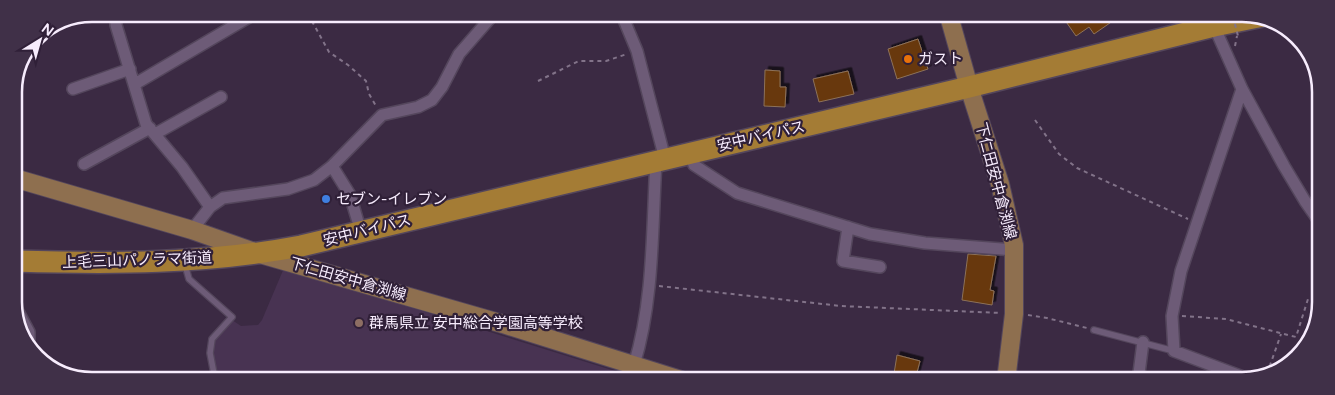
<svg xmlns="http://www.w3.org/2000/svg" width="1335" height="395" font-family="Figtree,'Noto Sans JP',sans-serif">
  <defs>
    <filter id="shadow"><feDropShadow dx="3.5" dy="-3.5" stdDeviation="0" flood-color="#0009"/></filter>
  </defs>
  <rect width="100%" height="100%" fill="#3b2a43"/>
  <path fill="#483352" d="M284,268L644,380L217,379L212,353V339L232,320L241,326L258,325L262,320Z"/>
  <path fill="#673908" stroke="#8d715a" filter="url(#shadow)" d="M1062,16H1120L1094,34L1089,27L1076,36Z
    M918,39L928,69L897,79L888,49Z
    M765,70L780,71V87H786L785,107L764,106Z
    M848,71L854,94L819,102L813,79Z
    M968,254L996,256L990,290L994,291L992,305L962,300Z
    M897,355L920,361L915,380H893Z"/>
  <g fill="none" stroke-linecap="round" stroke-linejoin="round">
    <defs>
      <path id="lane" d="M185,265L189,279L232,317L212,339L210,353L215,379
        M1094,330L1174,351"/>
      <path id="street" d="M116,14V25L146,124L182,167L210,207
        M622,15L637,51L665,159
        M1208,16L1214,26L1242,89L1284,166L1305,201L1319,221
        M135,84L254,14
        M73,89L130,69
        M1242,89L1181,271L1172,316L1174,351L1251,380
        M155,134L221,97
        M690,153L694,165L737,193L870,234L925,243L1014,250
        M84,164L150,128
        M332,166L350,195L361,232
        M848,227L843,261L880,267
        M192,230L210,207L223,198L288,189L314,180L332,166L382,115L418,107L432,100L442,87L459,54L493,15
        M15,306L29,332V344
        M634,365C654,300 652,228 656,161
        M1138,381L1143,342"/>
      <path id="primary" d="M949,16L969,87L1000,184L1014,245V314L1006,381
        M14,178L192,230L260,254L503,324L681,380"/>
      <path id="highway" d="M15,261C111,264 206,264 301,246L969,87L1214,26L1263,16"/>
    </defs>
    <use href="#lane" stroke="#54465c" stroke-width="8"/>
    <use href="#street" stroke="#54465c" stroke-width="14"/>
    <use href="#primary" stroke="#54465c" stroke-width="20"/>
    <use href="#highway" stroke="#54465c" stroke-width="24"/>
    <path stroke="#827389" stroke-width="2" stroke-dasharray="4 4" stroke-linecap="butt" d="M308,14L329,52L348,65L366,81L369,94L376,106
      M1235,46L1237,36
      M538,81L579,61H606L627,54
      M1035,120L1059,154L1077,168L1188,219
      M659,286L841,306L1001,313
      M1028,315L1047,318L1087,328
      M1182,316L1226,319L1296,337L1308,299
      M1267,374L1281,334"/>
    <use href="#lane" stroke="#6d5b77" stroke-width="5.5"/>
    <use href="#street" stroke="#6d5b77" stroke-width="11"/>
    <use href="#primary" stroke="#8e6f4f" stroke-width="18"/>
    <use href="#highway" stroke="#a47c35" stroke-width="21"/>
    <path stroke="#827389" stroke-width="2" stroke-dasharray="4 4" stroke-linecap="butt" d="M1233,16L1238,36"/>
  </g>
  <circle fill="#e8710a" stroke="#302038" stroke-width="2" cx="908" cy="59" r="5"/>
  <circle fill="#3f7fe0" stroke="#302038" stroke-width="2" cx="326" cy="199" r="5"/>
  <circle fill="#8d6e63" stroke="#302038" stroke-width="2" cx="359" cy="323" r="5"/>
  <g text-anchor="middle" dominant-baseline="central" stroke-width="4.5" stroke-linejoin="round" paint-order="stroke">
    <g font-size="15" fill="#f7ecfd" stroke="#302038" text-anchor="start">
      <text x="918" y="59">ガスト</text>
      <text x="336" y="199">セブン-イレブン</text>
      <text x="369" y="323">群馬県立 安中総合学園高等学校</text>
    </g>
    <g font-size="15" fill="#f7ecfd" stroke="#302038">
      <text transform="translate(761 136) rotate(-13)">安中バイパス</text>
      <text transform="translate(996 181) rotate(75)">下仁田安中倉渕線</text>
      <text transform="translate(367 230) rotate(-14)">安中バイパス</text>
      <text transform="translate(137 260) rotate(-2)">上毛三山パノラマ街道</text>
      <text transform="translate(348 279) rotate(16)">下仁田安中倉渕線</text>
    </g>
  </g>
  <path d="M0 0H1335V395H0ZM92 22H1242A70 70 0 0 1 1312 92V302A70 70 0 0 1 1242 372H92A70 70 0 0 1 22 302V92A70 70 0 0 1 92 22Z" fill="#403048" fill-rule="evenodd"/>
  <path fill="none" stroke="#f7ecfd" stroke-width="2.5" d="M92 22H1242A70 70 0 0 1 1312 92V302A70 70 0 0 1 1242 372H92A70 70 0 0 1 22 302V92A70 70 0 0 1 92 22Z"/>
  <g transform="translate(40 40) rotate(37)" stroke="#302038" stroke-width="4" paint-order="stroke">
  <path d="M0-4L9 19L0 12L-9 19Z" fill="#f7ecfd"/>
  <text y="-8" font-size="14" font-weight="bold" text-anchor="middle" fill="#f7ecfd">N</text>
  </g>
</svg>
